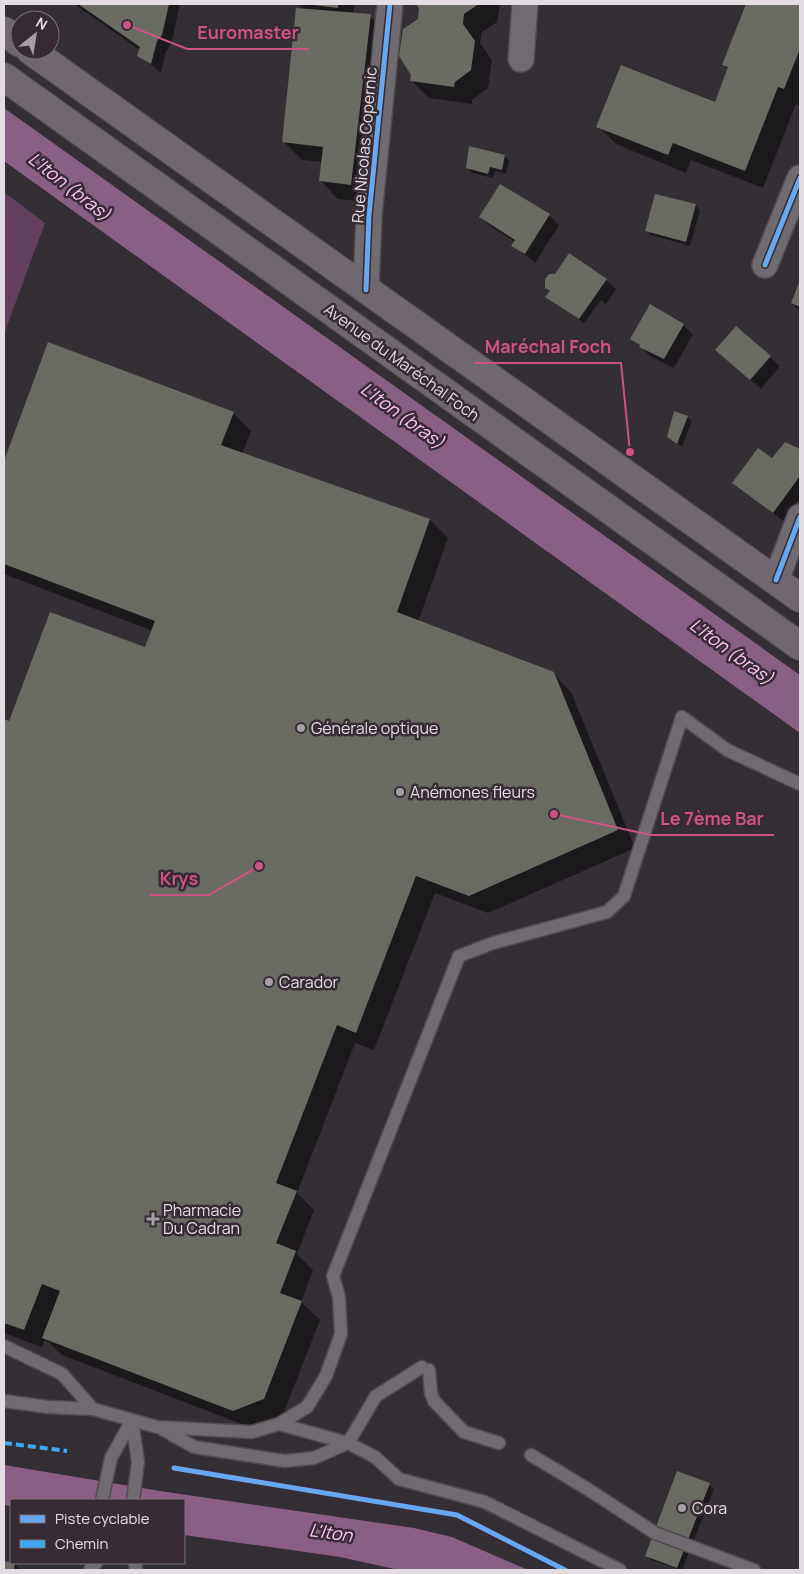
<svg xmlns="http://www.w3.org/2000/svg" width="804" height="1574" font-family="Manrope,sans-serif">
  <rect width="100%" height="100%" fill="#342f34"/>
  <path fill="#63415e" d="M4,192L45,223L4,334Z"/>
  <path fill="#8a5f84" d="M4,108L800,675V733L4,161Z
    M4,1465L160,1491L414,1528L452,1537L528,1570H399L340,1557L184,1535V1500H11V1506L4,1505Z"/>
  <path fill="#0007" d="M74,4H180L171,45L166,51L161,73L139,55L140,50Z
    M298,4H354L353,14L370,16L388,34L368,202L338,199L320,180L322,162L302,160L284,142L303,9Z
    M417,4H500L497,22L482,32L480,43L492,60L488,88L472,100V104L429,98L411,80L420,8Z
    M748,4H800V106L796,104L763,188L691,160L686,173L616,144L598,126L715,104L729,69L724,65Z
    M470,147L505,156L509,161L506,174L495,171L493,178L472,173L468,168Z
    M695,205L700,210L690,246L651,235L647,230Z
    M549,215L559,225L535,263L513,245L515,242L490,226L480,217Z
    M606,280L616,289L606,304L601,300L584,323L552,301L550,292L546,288Z
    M800,283V311L792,303Z
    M683,325L693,334L674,368L650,356L632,338Z
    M48,344L233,413L251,431L242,454L430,520L448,538L418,622L553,673L571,692L635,848L488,913L435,893L374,1050L355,1043L297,1193L314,1210L297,1254L313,1270L301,1302L320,1320L282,1417L252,1428L62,1355L45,1339L42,1347L4,1333V720L9,722L146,649L153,631L4,574V465Z
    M770,357L780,366L761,389L727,359Z
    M687,417L692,421L682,447L673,441Z
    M785,444L800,450V498L783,521L734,483L773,460Z
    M709,1485L714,1489L682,1570L651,1560L646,1555Z
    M4,1563L15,1564L20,1570H4Z"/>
  <path fill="#6a6b62" d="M78,4H169L162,35L157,41L151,64L137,56L140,47Z
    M306,4H338V8Z
    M416,4H479L464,14L463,24L475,41L471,70L455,82L454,87L410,81L411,75L399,56L403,29L418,19L419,8Z
    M746,4H800V49L784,89L778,87L745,171L673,143L668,155L596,127L621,65L715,102L728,67L722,65Z
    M296,8L371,14L351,185L319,181L323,147L282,142Z
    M469,146L505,155L502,170L490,167L488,174L466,168Z
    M500,184L550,214L525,254L511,246L515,240L479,217Z
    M655,194L696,204L686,242L645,231Z
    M569,253L607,279L579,319L545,297L550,291L545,288V279L549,274H555Z
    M800,280V307L791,303Z
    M650,304L684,324L664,359L639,347L640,345L630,339Z
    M736,326L771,356L750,380L715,350Z
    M48,342L234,412L221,445L430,519L397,612L554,672L618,830L469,896L416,876L356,1033L337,1025L276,1183L297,1191L276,1243L296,1251L280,1293L302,1301L264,1399L233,1411L42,1338L60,1291L42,1284L24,1330L4,1323V719L9,721L50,612L145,647L155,621L4,564V461Z
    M674,411L688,416L677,444L667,437Z
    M785,442L800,449V476L773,513L732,483L758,448L772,458Z
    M677,1471L710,1483L677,1568L645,1556Z
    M4,1561L15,1563L14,1570H4Z"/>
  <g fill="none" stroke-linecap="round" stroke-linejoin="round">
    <defs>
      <path id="lane" d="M4,1346L62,1374L93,1409
        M429,1370L431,1393L434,1401L464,1432L499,1443
        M4,1401L48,1407L93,1409L157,1427L252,1432L279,1424L307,1407L326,1376L341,1334L339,1297L333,1276L459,956L493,943L607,912L624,896L682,717L727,750L800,784
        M132,1420L138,1462L133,1500
        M279,1424L348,1443L375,1457L399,1479L485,1502L620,1570
        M162,1429L194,1447L285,1461L314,1458L348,1443L376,1396L422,1367
        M531,1455L586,1488L655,1533L754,1570
        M102,1500L111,1458L132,1420
        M135,1563L136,1570
        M90,1570L96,1563"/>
      <path id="street" d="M521,59L525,4
        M765,265L800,178
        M366,290L369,215L390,4
        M776,580L800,517"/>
      <path id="primary" d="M4,31L20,43
        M30,50L800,598
        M4,77L800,646"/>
    </defs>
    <use href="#lane" stroke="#504b4f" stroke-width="15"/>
    <use href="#street" stroke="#504b4f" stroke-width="28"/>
    <use href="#primary" stroke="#504b4f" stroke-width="30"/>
    <use href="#lane" stroke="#706b70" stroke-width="12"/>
    <use href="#street" stroke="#706b70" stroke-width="25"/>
    <use href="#primary" stroke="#706770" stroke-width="28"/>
    <path stroke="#3fa9f5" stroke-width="4" stroke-dasharray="8 4" stroke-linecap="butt" d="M4,1443L67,1451"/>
    <defs>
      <path id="cycleway" d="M765,265L800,178
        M366,290L369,215L390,4
        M776,580L800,517
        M174,1468L457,1515L565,1570"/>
    </defs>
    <use href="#cycleway" stroke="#372c35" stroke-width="8"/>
    <use href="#cycleway" stroke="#66a8f1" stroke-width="5"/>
  </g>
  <g fill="#a69fa5" stroke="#372c35" stroke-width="2">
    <circle cx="301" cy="728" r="5"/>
    <circle cx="400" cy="792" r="5"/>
    <circle cx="269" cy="982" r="5"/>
    <path d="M150.5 1211.5h5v5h5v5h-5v5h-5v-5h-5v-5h5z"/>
    <circle cx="682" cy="1508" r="5"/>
  </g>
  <g text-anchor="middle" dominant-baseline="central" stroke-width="5" stroke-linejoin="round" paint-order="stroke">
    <g font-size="16" fill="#e3dce2" stroke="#372c35">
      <text transform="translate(364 145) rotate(-85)">Rue Nicolas Copernic</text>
      <text transform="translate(402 362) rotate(36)">Avenue du Maréchal Foch</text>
    </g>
    <g font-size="16" fill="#e3dce2" stroke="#372c35" text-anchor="start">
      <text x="311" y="728">Générale optique</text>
      <text x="410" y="792">Anémones fleurs</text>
      <text x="279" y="982">Carador</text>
      <text x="163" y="1210">Pharmacie<tspan x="163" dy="18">Du Cadran</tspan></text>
      <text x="692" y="1508">Cora</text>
    </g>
    <g font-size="18" font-style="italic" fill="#fec5f5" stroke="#372c35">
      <text transform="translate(70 186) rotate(38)">L'Iton (bras)</text>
      <text transform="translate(403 415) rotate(36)">L'Iton (bras)</text>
      <text transform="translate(732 651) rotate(36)">L'Iton (bras)</text>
      <text transform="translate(331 1532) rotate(8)">L'Iton</text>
    </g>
  </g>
  <path fill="none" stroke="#cc5384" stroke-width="2" d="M127 25L187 49H309M630 452L621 363H475M554 814L651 835H774M259 866L209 895H150"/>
  <g fill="#cc5384" stroke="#372c35" stroke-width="2">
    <circle cx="127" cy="25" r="5"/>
    <circle cx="630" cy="452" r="5"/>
    <circle cx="554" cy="814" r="5"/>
    <circle cx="259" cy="866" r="5"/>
  </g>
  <g font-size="18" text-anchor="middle" font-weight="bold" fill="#cc5384" stroke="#372c35" stroke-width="5" stroke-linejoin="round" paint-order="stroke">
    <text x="248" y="39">Euromaster</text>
    <text x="548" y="353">Maréchal Foch</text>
    <text x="712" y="825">Le 7ème Bar</text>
    <text x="179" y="885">Krys</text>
  </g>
  <rect width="804" height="1574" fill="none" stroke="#e3dce2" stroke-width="10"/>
  <rect x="10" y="1499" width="175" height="65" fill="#372c35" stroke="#7c727a"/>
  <rect x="20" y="1515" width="25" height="8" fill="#66a8f1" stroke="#7c727a"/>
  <text x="55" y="1524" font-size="15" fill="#e3dce2">Piste cyclable</text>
  <rect x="20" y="1540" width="25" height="8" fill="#3fa9f5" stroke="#7c727a"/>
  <text x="55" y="1549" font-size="15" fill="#e3dce2">Chemin</text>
  <g transform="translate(35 35) rotate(30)"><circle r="24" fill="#372c35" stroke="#7c727a"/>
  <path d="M0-4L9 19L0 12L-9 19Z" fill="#a69fa5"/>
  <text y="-8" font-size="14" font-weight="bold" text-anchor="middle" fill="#e3dce2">N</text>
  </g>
</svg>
